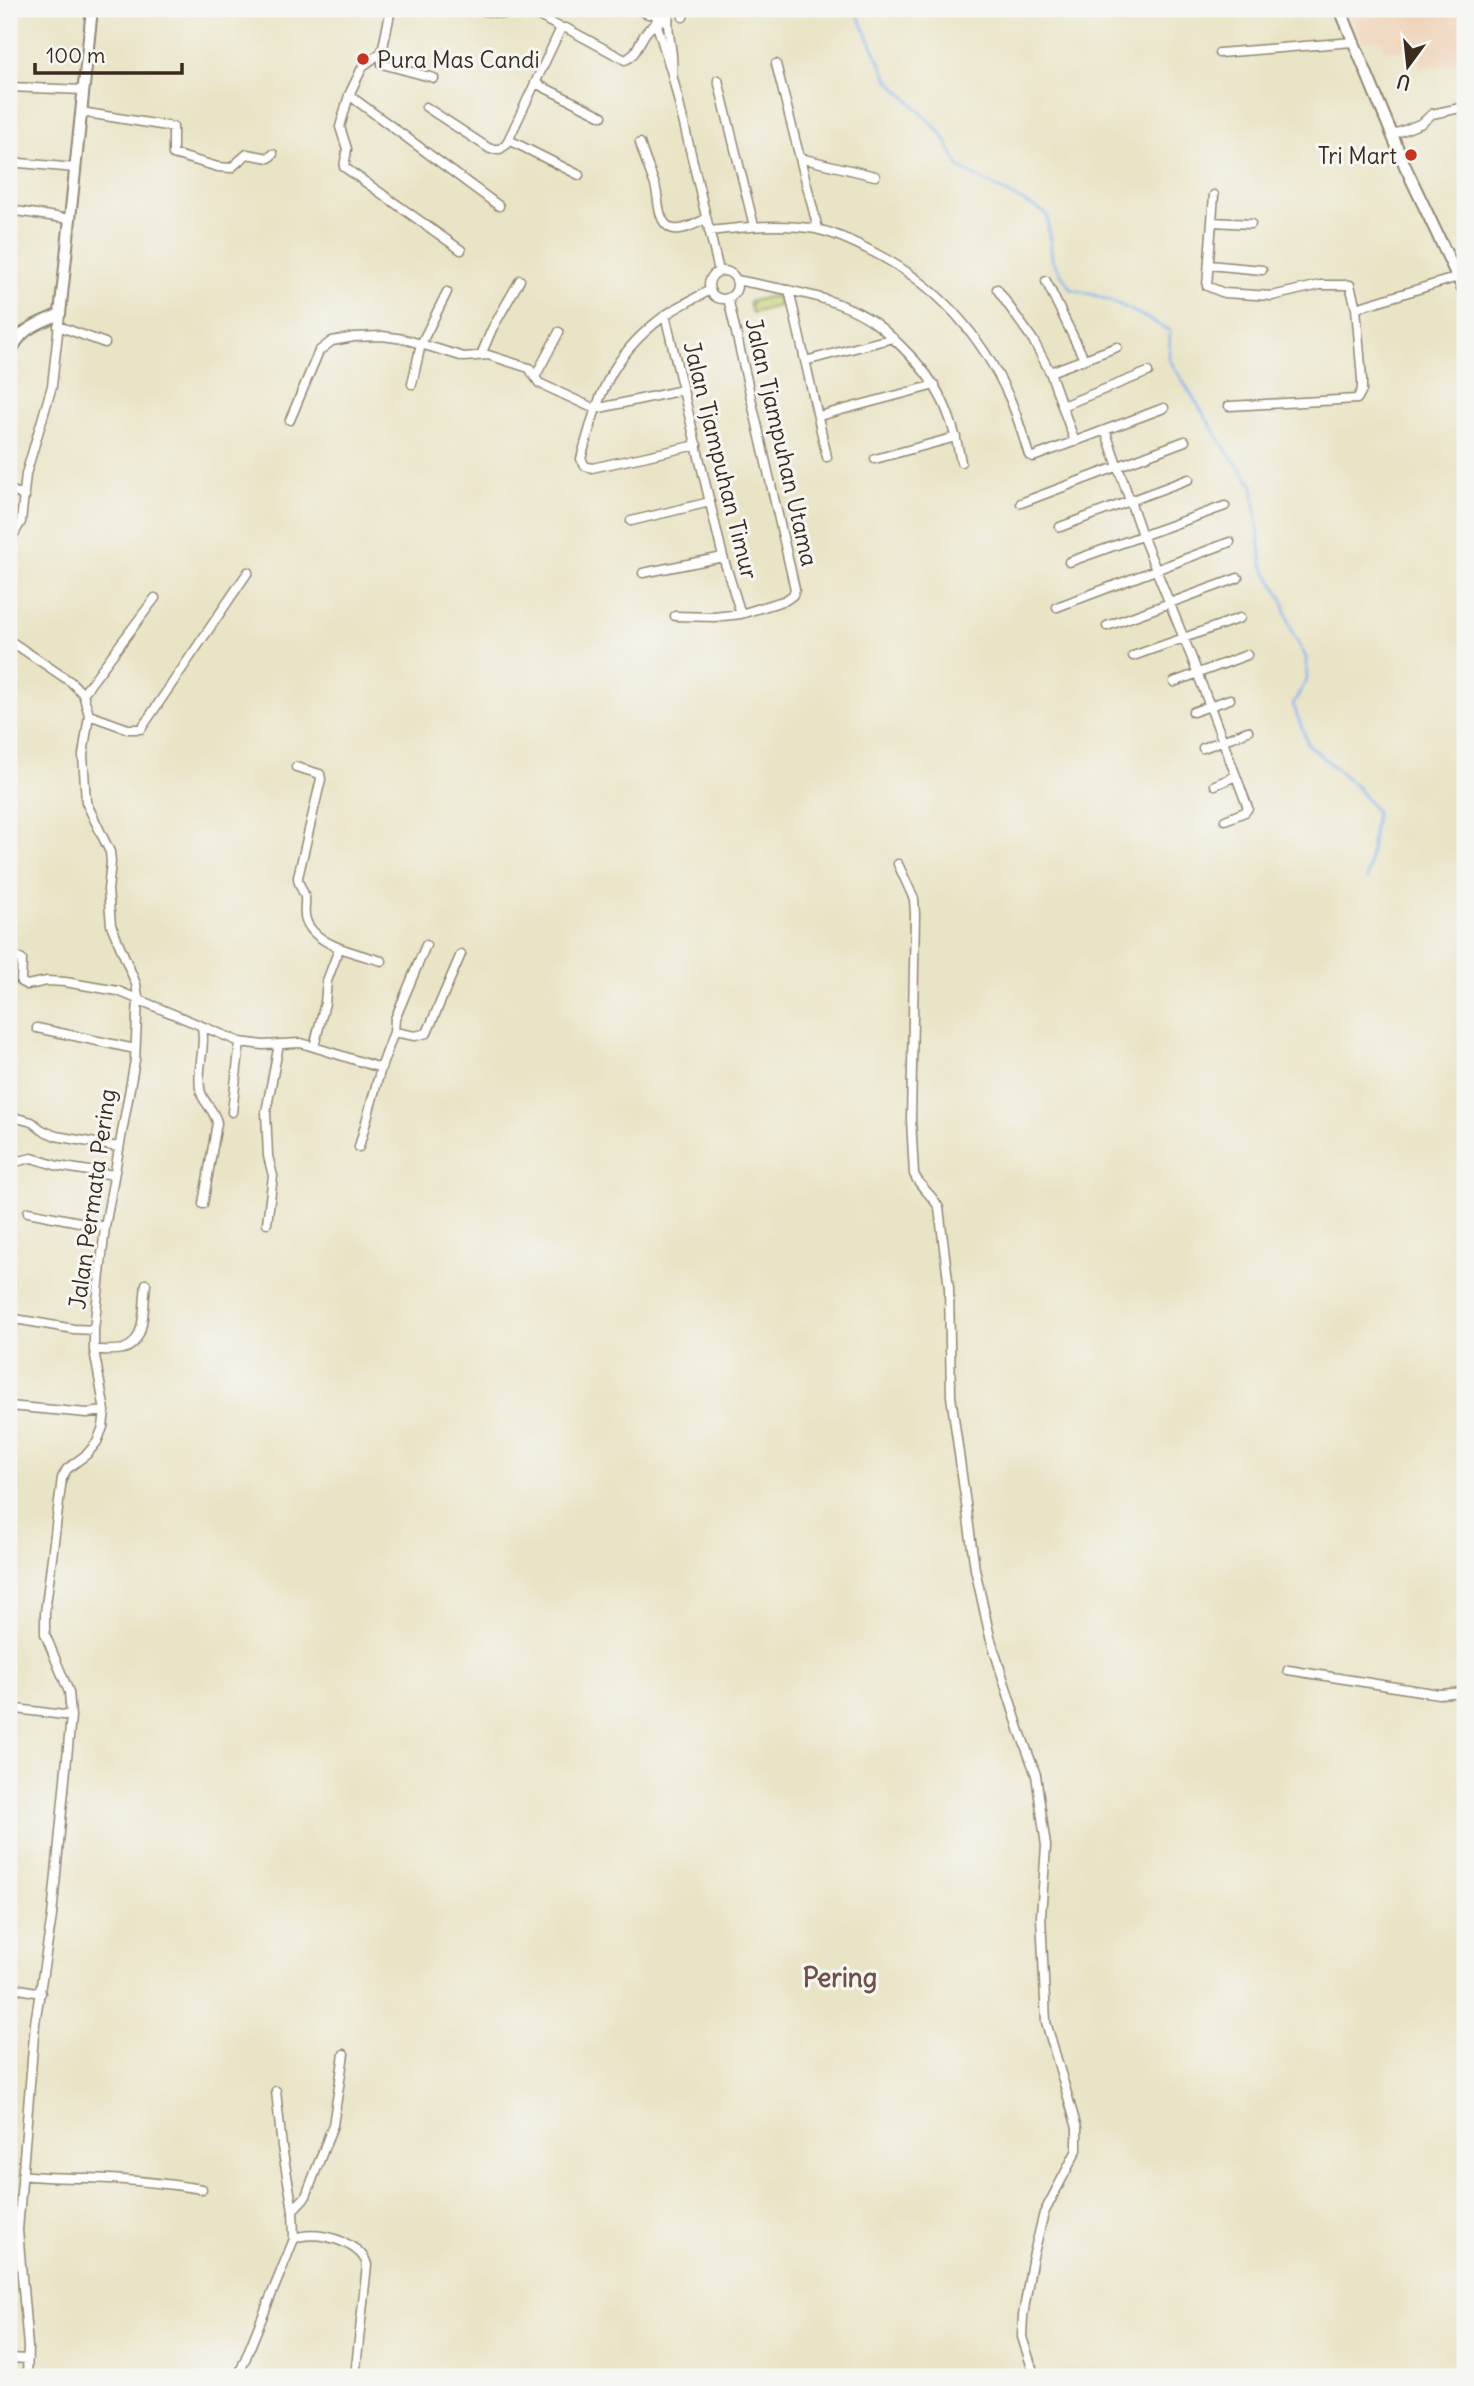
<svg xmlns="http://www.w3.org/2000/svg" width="1474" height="2386" font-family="Delius,sans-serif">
  <defs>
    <pattern id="park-dots" width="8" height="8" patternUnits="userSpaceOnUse" patternTransform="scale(1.75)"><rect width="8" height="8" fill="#c4d476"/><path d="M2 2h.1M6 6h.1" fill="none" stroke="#a9b666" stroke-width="1.8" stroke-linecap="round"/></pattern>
  </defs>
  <rect width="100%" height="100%" fill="#f6f6f2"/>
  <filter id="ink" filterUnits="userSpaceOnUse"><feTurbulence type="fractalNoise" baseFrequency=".0143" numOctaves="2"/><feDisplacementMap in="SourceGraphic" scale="14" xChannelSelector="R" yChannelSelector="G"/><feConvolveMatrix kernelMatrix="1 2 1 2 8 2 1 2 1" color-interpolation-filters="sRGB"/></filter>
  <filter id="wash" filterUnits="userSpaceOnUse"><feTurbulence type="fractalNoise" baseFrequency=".00686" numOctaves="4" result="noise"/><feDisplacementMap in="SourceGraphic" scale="28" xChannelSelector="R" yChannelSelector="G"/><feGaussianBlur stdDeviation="1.57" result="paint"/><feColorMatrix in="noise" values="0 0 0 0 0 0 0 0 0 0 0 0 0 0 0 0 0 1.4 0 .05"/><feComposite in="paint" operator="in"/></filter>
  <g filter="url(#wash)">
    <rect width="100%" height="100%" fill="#eae4c6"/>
    <path fill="#f0d5bc" d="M1348,9H1465V65L1421,66L1420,51L1385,50L1383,40L1363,41Z"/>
    <path fill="url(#park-dots)" stroke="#807f4a" stroke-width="2" d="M776,295L779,306L752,313L749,302Z"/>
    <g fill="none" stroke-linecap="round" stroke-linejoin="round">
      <path stroke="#87b6f2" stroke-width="2.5" d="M855,9L888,79L942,134L960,168L1047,214L1052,259L1071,289C1109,297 1136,312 1170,331L1169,359L1228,453L1253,485L1262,564L1282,598L1292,632L1306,657L1307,680L1293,704L1308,744L1358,788L1376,812L1367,880"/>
    </g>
  </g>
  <g filter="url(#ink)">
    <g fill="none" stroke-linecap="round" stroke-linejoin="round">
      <defs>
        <path id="street" d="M391,9L382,52V64L434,78
          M473,9L504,14
          M637,9L648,14L661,13
          M659,9L656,22L672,74L719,271
          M670,9C664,30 675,50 672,72
          M751,10V9
          M537,15L561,28H566L625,60C644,52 636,27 668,19
          M683,17L685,9
          M382,52L363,66L349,95L340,127L347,149L344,167L461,250
          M1219,53L1353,42
          M776,64L818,229
          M718,80L754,226
          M535,83L602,116
          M9,87L83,90
          M349,95L499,206
          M426,107L490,149H500L506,145L561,28
          M81,112L173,127V154L218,167L231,168L247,154L269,158L273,154
          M1392,135L1422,123L1432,114L1465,107
          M509,140L579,175
          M640,143C644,157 650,171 655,185C659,198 657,219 669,227C679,234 696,223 706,219
          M800,158L875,176
          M9,162L75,168
          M1214,195L1207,286L1224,293L1272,296L1320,285H1350L1356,308L1362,379V390L1357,399L1229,406
          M9,210L70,219
          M1212,222L1251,224
          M709,231C745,227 780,223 816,229C835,233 858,244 875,253C937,285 982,336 1010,399C1018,417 1023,437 1029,455L1033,457L1164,408
          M1209,265L1262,270
          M709 285a14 14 0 1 1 28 0a14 14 0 1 1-28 0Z
          M736,280C780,289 839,296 875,323C886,331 895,340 904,349C939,383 952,414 961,462
          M1046,281L1084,359
          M997,289L1033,340L1050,372L1075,442
          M789,290L827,457
          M1356,308L1458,277
          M665,315L723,557L741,614
          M58,326L105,343
          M481,355L492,329L520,280
          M805,361L893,338
          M1050,372L1117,347
          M535,377L559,332
          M412,384L421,344L447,292
          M1062,406L1148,372
          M819,416L935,385
          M290,420L319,351L332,341L354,337L382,336L404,339L464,357L488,355L529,368L539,383L595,409L683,390
          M1105,430L1142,535L1191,656L1248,808L1245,812L1225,820
          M697,445L592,468L585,466L581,459C598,397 609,357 663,317C677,306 695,299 710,290
          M875,459L956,437
          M9,489L25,497
          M1021,503L1185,441
          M631,521L710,502
          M1060,527L1189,479
          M9,542L21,522L26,474L52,386L60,314
          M1069,562L1225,506
          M643,573L723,557
          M1057,607L1230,542
          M675,616L714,617L741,614L786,600L793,595L795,589L728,298
          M1107,626L1238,578
          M9,640L71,682L83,694L89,715L83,755L86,802L110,852L111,862L108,890L111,925L136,984L138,997L135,1060L105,1227L94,1330V1350L105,1411L103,1427L97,1442L87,1454L67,1469L62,1478L45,1613V1634L69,1692L71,1716L52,1916L35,2023L18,2230L28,2347L27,2377
          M1133,656L1240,618
          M1174,682L1247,655
          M83,694L155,598
          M1193,712L1230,699
          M89,715L128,729H141L248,572
          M1203,748L1248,731
          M296,767L320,774L321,779L298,877C298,885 303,890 305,897C306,905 303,912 306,920C315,946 359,954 382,961
          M1215,785L1236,776
          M898,864L914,899L915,915L911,1119L914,1174C920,1188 933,1195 939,1208L949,1288L951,1396L975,1569L990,1637L1019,1729L1036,1775L1046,1846L1041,1916L1046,2022L1077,2128V2150L1044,2213L1032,2261L1023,2316L1022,2337L1035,2377
          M9,954L22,960L21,982L27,985L47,981L65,982L118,991L240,1042L263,1045L301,1043L381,1068
          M202,1027C206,1048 197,1068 200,1088C201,1102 215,1109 217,1123L203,1204
          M37,1028L135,1049
          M394,1032L415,1036L427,1033L461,954
          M314,1047L325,1003L327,981L339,949
          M232,1112L240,1042
          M9,1116L32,1122L42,1130L56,1136L118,1147
          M359,1147L381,1068L394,1032L395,1019L426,945
          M9,1159L19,1161L32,1158L58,1166L114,1175
          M28,1212L105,1227
          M267,1223L273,1176L268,1156L266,1112L279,1044
          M9,1318L74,1329L94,1330
          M94,1350C103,1350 114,1351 123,1349C147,1343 143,1304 146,1284
          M9,1406L87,1413L105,1411
          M1288,1670L1439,1694L1465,1692
          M9,1708L71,1716
          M9,1987L41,1993
          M22,2175C44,2178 65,2178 87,2178C126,2179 164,2183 202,2189
          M293,2210L306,2196L333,2125L344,2054
          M294,2239C313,2228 362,2242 367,2265L355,2377
          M9,2358L28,2359
          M238,2377L294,2239L293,2210L282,2147L276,2091"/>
        <path id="secondary" d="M1340,9L1405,166L1465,293
          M9,355C22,327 33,326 60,314L92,9"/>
      </defs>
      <use href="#street" stroke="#928772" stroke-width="11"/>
      <use href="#secondary" stroke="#928772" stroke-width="14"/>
      <use href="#street" stroke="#fff" stroke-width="8"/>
      <use href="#secondary" stroke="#fff" stroke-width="10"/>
    </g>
  </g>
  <g fill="#c8321e" stroke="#f6f6f2" stroke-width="2.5">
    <circle cx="363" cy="59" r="7"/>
    <circle cx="1411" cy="155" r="7"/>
  </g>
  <g text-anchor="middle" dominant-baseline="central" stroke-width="6" stroke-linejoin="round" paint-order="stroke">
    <g font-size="23" fill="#3b2a1e" stroke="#f6f6f2" text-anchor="start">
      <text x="377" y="59">Pura Mas Candi</text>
      <text x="1397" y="155" text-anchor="end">Tri Mart</text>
    </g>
    <g font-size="23" fill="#3b2a1e" stroke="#f6f6f2">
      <text transform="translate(782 442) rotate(77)">Jalan Tjampuhan Utama</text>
      <text transform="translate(721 460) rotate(76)">Jalan Tjampuhan Timur</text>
      <text transform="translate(92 1199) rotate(-82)">Jalan Permata Pering</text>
    </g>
    <g font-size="26" font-weight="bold" fill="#6f5248" stroke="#f6f6f2">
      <text x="840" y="1977">Pering</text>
    </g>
  </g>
  <rect width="1474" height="2386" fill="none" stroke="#f6f6f2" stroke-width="35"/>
  <g transform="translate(1408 66) rotate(195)" stroke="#f6f6f2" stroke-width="5" paint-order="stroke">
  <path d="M0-5L12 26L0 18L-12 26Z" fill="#3b2a1e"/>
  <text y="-10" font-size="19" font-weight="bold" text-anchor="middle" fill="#3b2a1e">U</text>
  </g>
  <path d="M35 63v10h147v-10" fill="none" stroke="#3b2a1e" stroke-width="3.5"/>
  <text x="46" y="63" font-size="21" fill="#3b2a1e" stroke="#f6f6f2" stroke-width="5" paint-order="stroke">100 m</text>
</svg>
